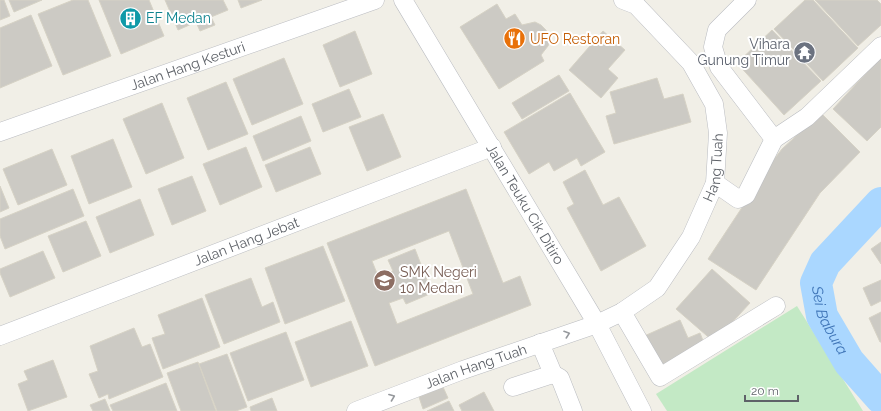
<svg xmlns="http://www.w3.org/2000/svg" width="881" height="411" font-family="Raleway,sans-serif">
  <rect width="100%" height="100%" fill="#f1efe7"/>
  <path fill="#c3e9c5" d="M797,306L863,411H667L656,394Z"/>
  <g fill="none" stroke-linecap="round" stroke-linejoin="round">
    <path stroke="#aad7ff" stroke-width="32" id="s1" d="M881,203L825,263L816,283L822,316L849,362L881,398"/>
  </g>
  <path fill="#cccac4" stroke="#d6d2c5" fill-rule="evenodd" d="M0,0H4L10,16L0,20Z
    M9,0H42L14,12Z
    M73,0H88L111,56L63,75L38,14Z
    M99,0H149L164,36L121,54Z
    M165,0H223L228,10L211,17L215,25L200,31L196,22L178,30Z
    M238,0H262L241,8Z
    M805,0H813L858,48L823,81L774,29Z
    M815,0H877L881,4V25L858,46Z
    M497,4L506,19L515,14L522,25L535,22L541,25L546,30L550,41L548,46L541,55L544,61L499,89L460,27Z
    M31,15L52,66L0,88V28Z
    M772,30L821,81L784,115L737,63Z
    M355,31L372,74L340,87L323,45Z
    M603,31L625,50L608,69L618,78L601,98L569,70Z
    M881,57V127L867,141L833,109Z
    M284,58L303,104L252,125L233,79Z
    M559,75L569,91L522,119L512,103Z
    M657,78L664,99L683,94L691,122L614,144L606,116L616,113L610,92Z
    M226,82L248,134L208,150L187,98Z
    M349,89L361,117L323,132L312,104Z
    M570,93L605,152L581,166L577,158L554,171L549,162L529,174L504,132Z
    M162,103L184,158L146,174L123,119Z
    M821,113L860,152L820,193L756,290L708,259L772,162L782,149Z
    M383,114L401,157L367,171L349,127Z
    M301,116L311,141L263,161L253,136Z
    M113,139L132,187L89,204L71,156Z
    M246,147L262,187L220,205L203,164Z
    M310,147L321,174L276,192L265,165Z
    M52,149L67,185L18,205L3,169Z
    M585,170L603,205L619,197L646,246L601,271L567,208L574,204L563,182Z
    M192,176L206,211L172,225L158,189Z
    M0,186L9,208L0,212Z
    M73,189L84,216L5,249L0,236V219Z
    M466,189L503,283L520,276L531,305L375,366L327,243ZM449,231L473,294L397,324L389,303L403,298L406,304L432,293L415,249L388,260L393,271L378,276L372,261Z
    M140,199L154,235L110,253L96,217Z
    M86,221L101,256L63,272L48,236Z
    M881,242V264L871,249Z
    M323,246L345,301L285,324L265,268Z
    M43,251L55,278L10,297L0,273V269Z
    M712,269L750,303L714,342L676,309Z
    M251,278L262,307L273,302L280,322L224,344L205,295Z
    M881,280V301L871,306L863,288Z
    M202,298L220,347L163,369L152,338L165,334L158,315Z
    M881,312V342H880L869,318Z
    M680,320L688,338L700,333L704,343L694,352L656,368L642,337Z
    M351,321L368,366L311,387L295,342Z
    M134,328L142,347L150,344L163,377L109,399L108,394L99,398L89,374L98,371L90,346Z
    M286,332L304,380L248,401L230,353Z
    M227,354L247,407L236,411H217L199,364Z
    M53,360L67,397L28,411L18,384L28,380L24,371Z
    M198,362L216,411H181L167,373Z
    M166,383L177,411H113L110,405Z
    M443,387L448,398L423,409L419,397Z
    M484,392L494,411H462L459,405Z
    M272,398L277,411H251L250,407Z
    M105,399L110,411H93L90,405Z
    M449,401L454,411H427Z"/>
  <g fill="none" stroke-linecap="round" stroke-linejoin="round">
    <defs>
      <g id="minor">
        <path id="s2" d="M403,0L597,324L642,411"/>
        <path d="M747,0L717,30L713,47L719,67L774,139"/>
        <path id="s3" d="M0,132L375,0"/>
        <path d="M715,183L738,199L746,195L774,139L807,117L881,46"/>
        <path d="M622,312L660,377L776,306"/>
        <path id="s4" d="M0,336L492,147"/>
        <path d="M553,374L560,378L573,411"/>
        <path d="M513,387L553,374L540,343"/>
        <path id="s5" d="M356,411L463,370L597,324L622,312L657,288L691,237L715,183L718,133L714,104L691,63L636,5L623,0"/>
      </g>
    </defs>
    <use href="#minor" stroke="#babcc1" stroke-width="19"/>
    <use href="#minor" stroke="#fff" stroke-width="18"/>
  </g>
  <defs><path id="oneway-chevron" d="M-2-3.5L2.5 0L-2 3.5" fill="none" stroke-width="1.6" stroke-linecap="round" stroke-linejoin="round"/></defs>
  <g stroke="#96999d">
    <use href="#oneway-chevron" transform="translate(567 334) rotate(-19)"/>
    <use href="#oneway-chevron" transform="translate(392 397) rotate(-21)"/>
  </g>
  <defs>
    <symbol id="building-disc" viewBox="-11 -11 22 22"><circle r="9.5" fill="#0f9aa8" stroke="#fff"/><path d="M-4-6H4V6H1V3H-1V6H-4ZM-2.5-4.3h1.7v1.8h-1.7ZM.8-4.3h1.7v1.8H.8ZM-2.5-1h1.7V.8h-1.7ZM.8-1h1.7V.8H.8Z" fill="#fff"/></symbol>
    <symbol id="restaurant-disc" viewBox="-11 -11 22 22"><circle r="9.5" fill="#e8710a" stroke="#fff"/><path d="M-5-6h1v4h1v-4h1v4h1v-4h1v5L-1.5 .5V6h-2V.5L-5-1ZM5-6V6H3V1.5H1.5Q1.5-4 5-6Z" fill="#fff"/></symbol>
    <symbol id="temple-disc" viewBox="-11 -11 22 22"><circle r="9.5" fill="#6b7280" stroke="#fff"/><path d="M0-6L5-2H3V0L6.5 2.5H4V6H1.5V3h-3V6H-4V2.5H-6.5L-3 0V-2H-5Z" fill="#fff"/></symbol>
    <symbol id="school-disc" viewBox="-11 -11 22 22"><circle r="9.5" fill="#8d6e63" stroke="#fff"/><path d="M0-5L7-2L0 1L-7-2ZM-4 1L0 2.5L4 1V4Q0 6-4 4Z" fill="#fff"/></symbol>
  </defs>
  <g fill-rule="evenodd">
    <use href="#building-disc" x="118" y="6" width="25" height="25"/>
    <use href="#restaurant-disc" x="502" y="26" width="25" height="25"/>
    <use href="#temple-disc" x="792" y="40" width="25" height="25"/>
    <use href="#school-disc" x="372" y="268" width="25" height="25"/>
  </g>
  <g text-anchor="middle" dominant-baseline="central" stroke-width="4" stroke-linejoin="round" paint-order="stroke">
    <g font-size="14" fill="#0d838f" stroke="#fff" text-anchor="start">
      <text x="146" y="18">EF Medan</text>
    </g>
    <g font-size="14" fill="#c56008" stroke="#fff" text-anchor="start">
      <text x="530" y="39">UFO Restoran</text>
    </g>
    <g font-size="14" fill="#5b616d" stroke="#fff" text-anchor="end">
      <text x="790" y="44">Vihara<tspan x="790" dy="16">Gunung Timur</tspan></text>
    </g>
    <g font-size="14" fill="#5e6268" stroke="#fff">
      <text stroke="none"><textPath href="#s3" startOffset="199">Jalan Hang Kesturi</textPath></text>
      <text stroke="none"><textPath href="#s5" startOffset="462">Hang Tuah</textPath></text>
      <text stroke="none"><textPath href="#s2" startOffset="238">Jalan Teuku Cik Ditiro</textPath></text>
      <text stroke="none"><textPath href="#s4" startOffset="264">Jalan Hang Jebat</textPath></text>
      <text stroke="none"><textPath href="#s5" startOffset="128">Jalan Hang Tuah</textPath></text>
    </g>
    <g font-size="14" fill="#785e54" stroke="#fff" text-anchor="start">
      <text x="400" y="272">SMK Negeri<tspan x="400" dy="16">10 Medan</tspan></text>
    </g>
    <g font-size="15" font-style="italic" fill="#4076b8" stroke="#fff">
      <text stroke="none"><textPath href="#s1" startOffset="144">Sei Babura</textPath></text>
    </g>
  </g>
  <path d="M745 395v6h53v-6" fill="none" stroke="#5e6268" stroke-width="2"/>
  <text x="751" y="395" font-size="12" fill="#5e6268" stroke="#ffffff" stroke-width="3" paint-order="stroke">20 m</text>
</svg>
